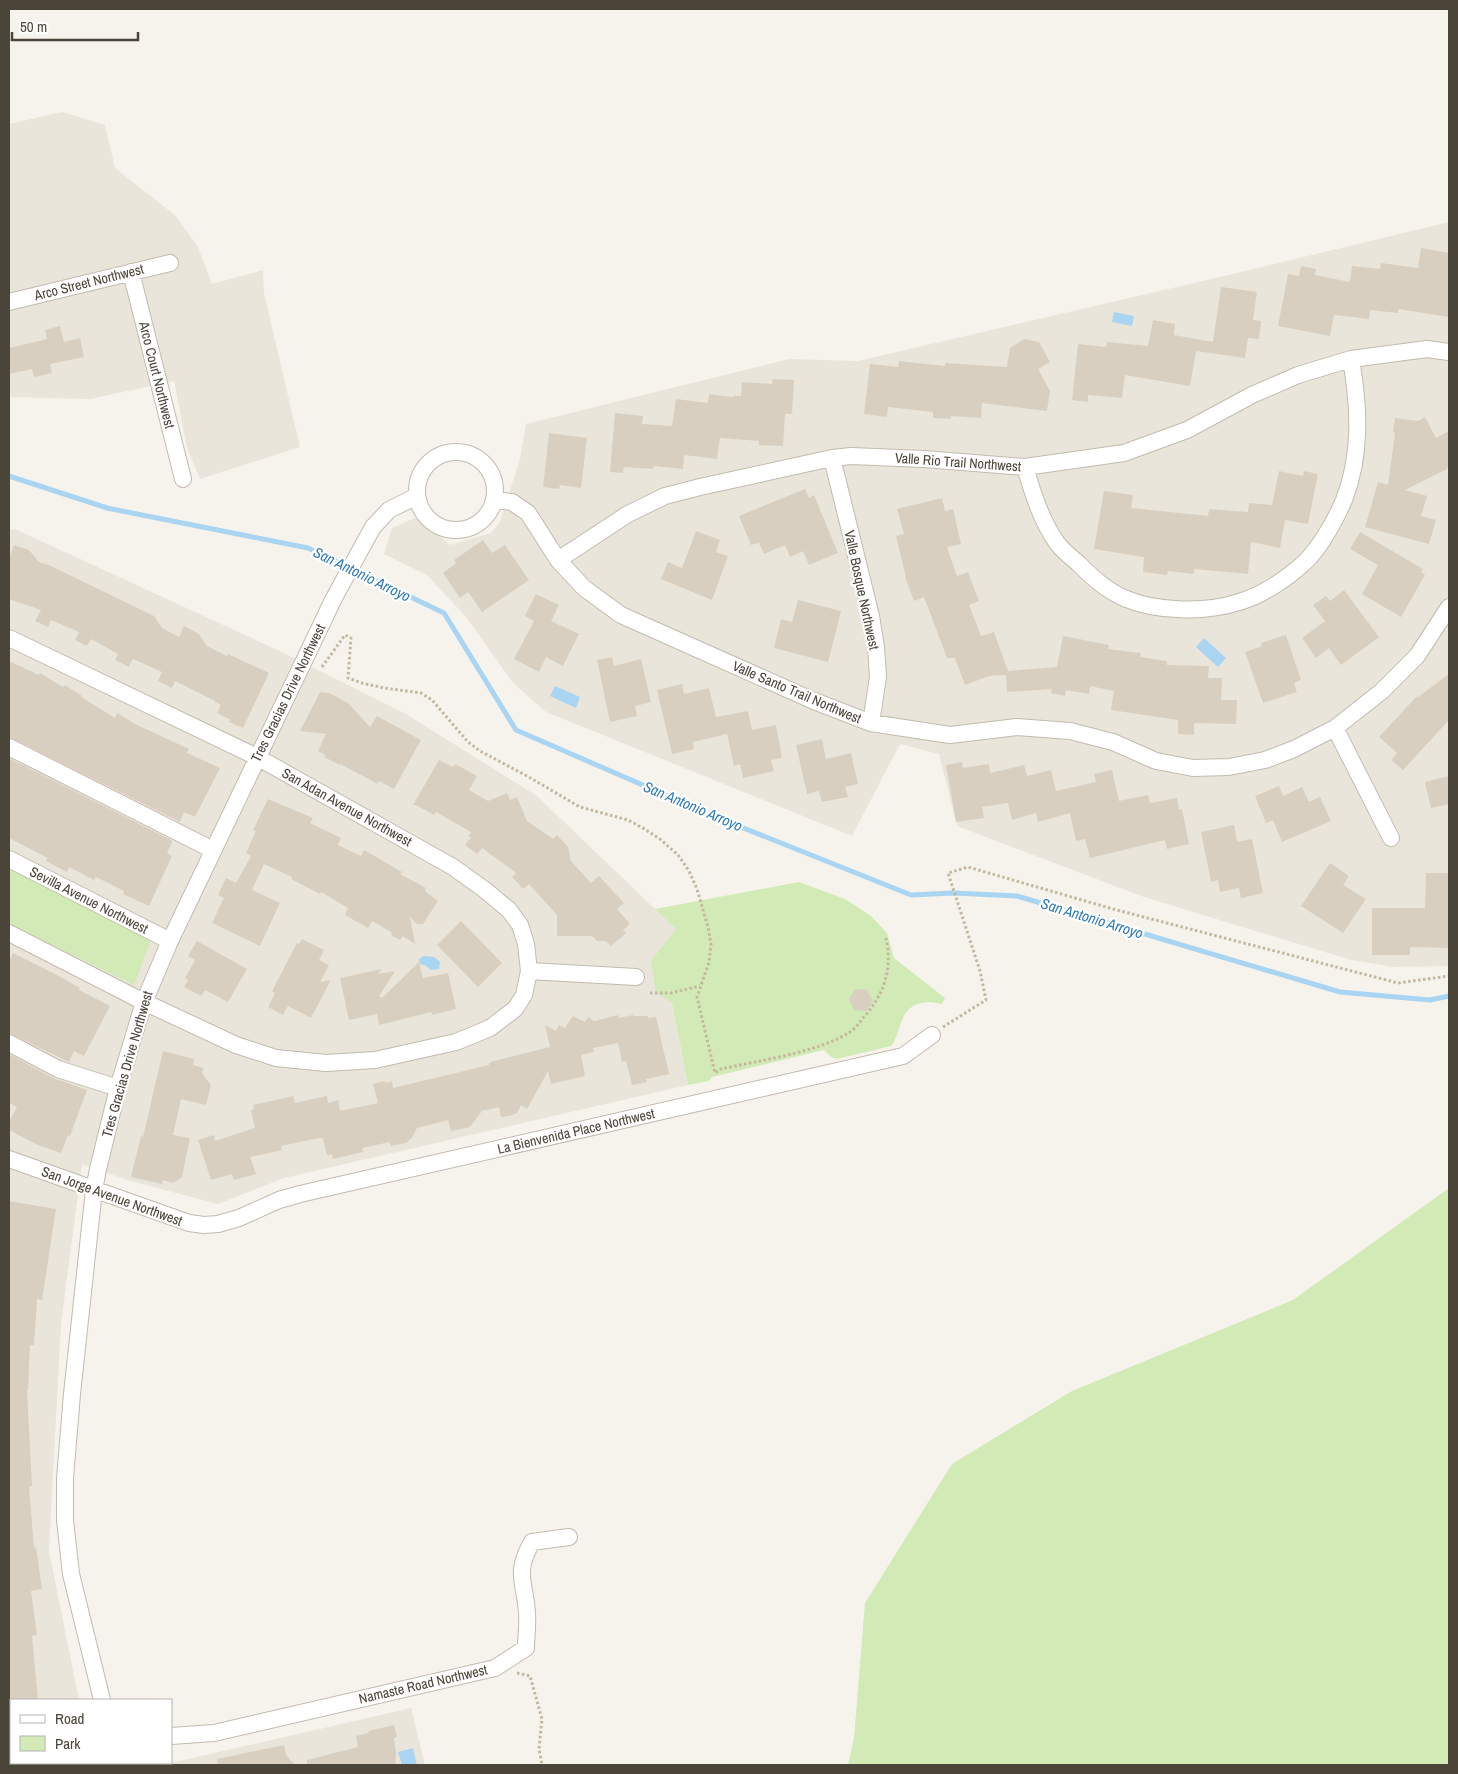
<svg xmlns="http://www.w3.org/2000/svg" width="1458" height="1774" font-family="'Archivo Narrow',sans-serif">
  <rect width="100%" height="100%" fill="#f6f3ec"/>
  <path fill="#eae5da" d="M62,112L105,125L115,168L176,216L198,247L212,284L263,270L264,293L300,447L200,479L187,448L174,381L90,399L9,397V124Z
    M1449,222V966L1394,967L1351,960L1144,897L957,826L939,754L900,744L852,836L546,712L513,683L467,618L427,575L384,554L392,528L417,517L450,545L491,533L500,522L520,459L526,424L789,359L858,361L1237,273Z
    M15,529L284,653L406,714L537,796L676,929L672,1003L688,1085L284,1178L218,1204L127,1180L82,1164L61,1324L49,1551L79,1700H11V1741L9,1742V530Z
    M411,1708L425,1765H162Z"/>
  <path fill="#d2eab5" d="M9,867L151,940L134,985L9,923Z
    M799,882L845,899L871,916L887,933L894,958L945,998L942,1004C925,1000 909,1002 902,1020C898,1030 897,1038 891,1046L837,1059L831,1057L824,1050L712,1077L709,1081L688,1085L672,1003L656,993L651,961L676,929L655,909Z
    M1449,1188V1765H848L854,1738L865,1603L952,1464L1072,1391L1293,1300Z"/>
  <path fill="#a9d4f2" d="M1114,312L1134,316L1132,326L1112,322Z
    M1204,638L1226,658L1218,667L1196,647Z
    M555,686L580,697L576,708L550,696Z
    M424,956L434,957L440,962L439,969L431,970L425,965L420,964L419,959Z
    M413,1748L417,1765H402L398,1752Z"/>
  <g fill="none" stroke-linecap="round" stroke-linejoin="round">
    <path stroke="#a9d4f2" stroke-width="5" d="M9,476L107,508L308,548L444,613L516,730L721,819L911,895L953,893L1017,896L1340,992L1430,1000L1449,996"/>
  </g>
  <path fill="#d8cfc1" d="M1421,248L1449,253V317L1398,309V313L1370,310L1369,319L1334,315L1330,336L1278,326L1288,274L1299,276L1301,266L1316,269L1315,275L1350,282L1352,266L1380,269L1381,263L1418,268Z
    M1221,287L1257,292L1253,320L1261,321L1259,339L1248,338L1245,358L1196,351L1190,386L1125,375L1122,398L1088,395V402L1072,400L1078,344L1106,347L1107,342L1148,346L1153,320L1175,324L1174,335L1213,342Z
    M60,326L64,342L80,338L84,357L50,364L52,373L34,377L32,369L9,374V348L47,339L45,330Z
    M1024,339L1039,342L1050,362L1038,369L1050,391L1047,411L982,403L981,418L951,416V419L933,418V412L888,407L887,417L864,414L870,364L898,367L899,361L945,366V363L1007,367L1010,348Z
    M773,379L794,380L792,414H785L783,446L759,445V441L720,438L717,459L684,455L683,469L654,466L653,469L624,467L623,473L610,472L615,413L643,416L642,424L672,426L676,399L708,403L709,394L733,397V396H741L742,382L772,384Z
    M1425,417L1436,438L1449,431V461L1447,469L1405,490L1427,496L1421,516L1436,520L1429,544L1365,527L1378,482L1388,485L1395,433L1393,432L1395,418L1418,421Z
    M549,433L587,438L581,488L560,485L559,489L543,487Z
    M1279,471L1303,476L1304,471L1318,474L1308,524L1285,520L1280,548L1251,542L1248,574L1194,569V574L1168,571L1167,575L1143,572L1144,557L1094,549L1104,491L1133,495L1131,508L1208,516L1209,509L1248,512L1249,503L1272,505Z
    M805,489L809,498L814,495L838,553L809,565L803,551L790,557L785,545L764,554L759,543L751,545L739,516Z
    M942,498L945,511L953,509L961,544L947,547L957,576L968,572L979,601L969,605L981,636L994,632L1008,671L1057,667L1063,636L1109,645L1108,649L1141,653L1140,657L1167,661V665L1209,666L1208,678H1222L1221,700H1237L1236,724L1194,723V735L1178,734V720L1111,710L1114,691L1090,686L1089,694L1066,690L1065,696L1051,693L1052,689L1007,692L1006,675L989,676L965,685L955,658H947L924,597L914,601L905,577H906L896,536L904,534L897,509Z
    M696,531L720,540L716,552L728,556L712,600L661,579L668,562L682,568Z
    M1360,532L1423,569L1421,572L1425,575L1401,617L1362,594L1378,565L1350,549Z
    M483,540L492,553L505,545L529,580L482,612L468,592L460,598L443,573L456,563L454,560Z
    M14,545L29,550L39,562L51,566L154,616L162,628L179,637L184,626L199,634L207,646L227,656L228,654L269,673L243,728L229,722L231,720L217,713L221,705L215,702V701L175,681L172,688L158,681L162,672L133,659L129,667L115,660L118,654L91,639L87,646L75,640L79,632L51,620L48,627L35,621L41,610L9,599V559Z
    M1344,590L1379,637L1341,665L1329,648L1316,658L1302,638L1325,621L1313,605L1326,596L1330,601Z
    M536,594L559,605L551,621L579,634L563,666L546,657L539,672L514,659L534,621L525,616Z
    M798,600L841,611L828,662L774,648L781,619L792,622Z
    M1286,635L1301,680L1294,683L1297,692L1263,703L1245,652L1262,646L1261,643Z
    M612,657L614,666L641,659L651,702L635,706L637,716L610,722L597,660Z
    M9,661L39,675L40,673L63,687L65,685L82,696L81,697L115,718L117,713L135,724L189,749L187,753L220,768L195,817L184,812L180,822L9,737Z
    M1449,674V720L1403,770L1391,760L1397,753L1379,737L1417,696L1418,697Z
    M682,684L684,694L709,688L716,717L748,711L752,730L776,725L782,758L771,760L774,771L743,778L740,764L734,766L727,734L693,742L694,749L672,754L657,690Z
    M320,692L329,693L348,703L370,727L377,716L421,740L394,789L379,781L378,784L340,764V765L324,757L326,755L318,751L326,734L300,731Z
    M822,739L826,759L851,753L858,784L845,787L848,797L822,802L819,791L807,794L796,745Z
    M9,758L171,840L172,842L167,853L172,856L149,906L123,894L124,891L96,877L94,880L69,867L67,872L46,861L48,858L9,838Z
    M439,760L453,767L455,764L477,776L469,790L488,801L507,793L510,800L517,797L527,821L553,839L557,835L568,847L571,861L591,883L599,876L624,903L617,909L630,924L623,930L626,933L611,946L606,941H597L592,936H557V915L529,884L523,889L512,877L516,873L482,848L477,854L465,845L471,837H468L471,832L436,812L434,815L416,805H413Z
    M962,762L963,768L989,764L990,773L1024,765L1027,776L1051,770L1056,791L1096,782L1094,774L1112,770L1119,801L1148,795L1150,803L1177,798L1179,809H1182L1189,844L1167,849L1165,840L1090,858L1085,839L1076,841L1070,813L1038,822L1036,813L1012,820L1008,803L982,807L984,818L956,822L946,765Z
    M1449,776V804L1431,808L1425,782Z
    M1279,786L1283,796L1302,787L1309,802L1320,797L1331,821L1282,842L1273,820L1266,823L1255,796Z
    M268,799L313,818L310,823L341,838L338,845L361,856L364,850L402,872L400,874L426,888L425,891L438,901L423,924H417L410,917L415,944L403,936L400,940L392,936L391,932L372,921L368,928L345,915L348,908L321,892L320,894L291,879L292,877L264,864L252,890L280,903L260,946L212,923L224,898L218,895L226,878L236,883L251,856L246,853L256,831L253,830Z
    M1234,825L1237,842L1252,839L1263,893L1241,898L1239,888L1220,892L1218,880L1211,882L1201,832Z
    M1330,863L1349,876L1343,885L1366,899L1343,933L1301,906Z
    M1426,873H1449V948L1410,947V955H1372V908H1425Z
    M461,921L502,963L478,987L437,945Z
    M302,939L324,950L319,960L329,965L320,982L331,980L311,1018L288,1006L283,1015L268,1007L275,993L272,991L297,943L299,944Z
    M197,941L247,969L228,1002L205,990L201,996L184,987L188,980L185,978L195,960L188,956Z
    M13,953L55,974L80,988L79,990L110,1006L84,1056L74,1051L69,1062L9,1033V961Z
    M419,962L423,978L448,973L456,1009L432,1015L431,1012L379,1025L377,1014L349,1020L340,978L382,969L378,974L395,971L379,996L382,998Z
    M855,989L867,990L873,1001L866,1011L854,1010L849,999Z
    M618,1015V1018L633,1015L634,1016H647L649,1018L656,1017L669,1074L646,1079L647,1082L632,1085L626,1061L622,1062L618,1043L593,1048L594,1052L581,1055L585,1076L551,1084L548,1071L527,1109L521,1105L517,1113L509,1116L501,1117L499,1107L482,1111L470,1127L451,1131L448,1120L417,1128L412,1138L406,1143L391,1146L390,1142L362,1148L363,1152L333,1159L332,1154L327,1155L323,1138L314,1139L281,1146L282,1150L250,1157L256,1174L234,1180L232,1174L211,1180L198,1140L214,1135L215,1141L255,1128L251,1110L254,1109L253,1105L293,1096L295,1103L327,1096L328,1103L338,1100L340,1111L378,1103L373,1084L385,1081L386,1083L392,1081L393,1088L489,1065V1063L494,1061L550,1047L545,1025L556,1031L559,1025L565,1028L573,1016L585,1022L588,1017L594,1021Z
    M163,1051L194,1059L193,1065L204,1068L202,1073L211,1085L206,1105L181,1099L173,1135L190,1138L182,1177L173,1183L163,1180L162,1184L131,1177L141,1136L143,1137Z
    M9,1054L53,1078L87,1090L70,1136L68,1135L61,1153L38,1145L9,1130V1122L17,1107L9,1103Z
    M9,1201L56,1209L42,1300L37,1299L34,1345H30L28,1390H27L32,1486H29L34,1548L36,1547L42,1589L31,1591L37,1635L32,1636L38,1700H9Z
    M394,1725L397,1737L394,1738L396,1753L395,1765H307V1760L358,1747L356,1736L369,1733L368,1731Z
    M284,1745L286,1755L295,1765H218L217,1759Z"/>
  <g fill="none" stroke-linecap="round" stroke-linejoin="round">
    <defs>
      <path id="minor" d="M131,272L183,479
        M9,302L170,263
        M417 491a39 39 0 1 1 78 0a39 39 0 1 1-78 0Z
        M832,458L871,616L876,647L878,677L871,723
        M1025,467C1033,494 1041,520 1057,543C1063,551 1072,558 1079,564C1093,578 1106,590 1124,598C1156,612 1206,613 1239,602C1263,595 1288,578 1306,561C1321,546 1336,519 1344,500C1362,454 1359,406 1351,359
        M495,500L512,502L528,513L558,560L584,588L621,615L814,701L871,723L950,735L1017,727L1070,731L1113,742L1156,761L1193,768L1229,767L1265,760L1294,749L1335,728L1382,691L1417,656L1449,607
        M558,560L628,514L665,496L700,487L832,458L851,456L924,459L1025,467L1124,453L1187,430L1252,395L1298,375L1351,359L1427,349L1449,352
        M9,638L257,757L453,867L485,890L509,910L520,925L526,944L529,971L524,995L515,1009L490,1028L456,1042L375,1060L326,1063L276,1058L236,1045L144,1002L9,933
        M1335,728L1391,838
        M9,747L213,850
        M9,859L170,941
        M529,971L636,977
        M9,1043L58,1069L118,1088
        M9,1159L189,1223L204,1225L218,1224L239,1218L279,1200L300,1194L903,1056L932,1035
        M102,1700L71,1574L65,1520V1478L72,1394L94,1190L98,1169L118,1088L144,1002L170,941L334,598L373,527L389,510L417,496
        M171,1736L214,1733L495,1668L526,1648C526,1637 528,1625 527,1613C525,1582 514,1573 532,1542L569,1537
        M33,1765L43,1763"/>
    </defs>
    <use href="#minor" stroke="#c2bbae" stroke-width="18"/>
    <path stroke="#c4b79f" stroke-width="3" stroke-dasharray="2.5 2.5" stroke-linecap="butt" d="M322,667L345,635L351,638L348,678L362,683L384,688L421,693L432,700L468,742L480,751L527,776L580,807L628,820L643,828L660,839L678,855L689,871L697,889L708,927L711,944L709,962L697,997L715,1073L721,1069C757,1061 820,1052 850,1032C855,1029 859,1023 863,1018C884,995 893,969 886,938
      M650,993H671L700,986
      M943,1027L986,1000L980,971L948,873L968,867L1113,909L1398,983L1449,976
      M517,1673L530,1676L542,1719L539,1749L542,1765"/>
    <use href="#minor" stroke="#fff" stroke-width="16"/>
  </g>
  <g text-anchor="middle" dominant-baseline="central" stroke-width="4.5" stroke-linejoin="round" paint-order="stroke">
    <g font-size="14" fill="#4b4439" stroke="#fff">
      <text transform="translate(89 282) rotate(-14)">Arco Street Northwest</text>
      <text transform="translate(157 375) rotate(76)">Arco Court Northwest</text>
      <text transform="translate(958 462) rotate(4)">Valle Rio Trail Northwest</text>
      <text transform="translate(862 590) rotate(78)">Valle Bosque Northwest</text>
      <text transform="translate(797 692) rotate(23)">Valle Santo Trail Northwest</text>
      <text transform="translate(288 693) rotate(-64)">Tres Gracias Drive Northwest</text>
      <text transform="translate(347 807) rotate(29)">San Adan Avenue Northwest</text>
      <text transform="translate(89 900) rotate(27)">Sevilla Avenue Northwest</text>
      <text transform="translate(127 1064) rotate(-74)">Tres Gracias Drive Northwest</text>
      <text transform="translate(576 1131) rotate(-13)">La Bienvenida Place Northwest</text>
      <text transform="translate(112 1196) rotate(20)">San Jorge Avenue Northwest</text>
      <text transform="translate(423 1684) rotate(-13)">Namaste Road Northwest</text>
    </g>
    <g font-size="15" font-style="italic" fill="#2e7ab2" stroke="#fff">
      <text transform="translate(362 574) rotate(26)">San Antonio Arroyo</text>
      <text transform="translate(693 806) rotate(23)">San Antonio Arroyo</text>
      <text transform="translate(1092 918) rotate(17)">San Antonio Arroyo</text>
    </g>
  </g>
  <rect width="1458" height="1774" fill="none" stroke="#4b4439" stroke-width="20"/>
  <rect x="10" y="1699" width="162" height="65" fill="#ffffff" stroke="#b7b4b0"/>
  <rect x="20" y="1715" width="25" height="8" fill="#ffffff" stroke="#b7b4b0"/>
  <text x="55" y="1724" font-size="15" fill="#4b4439">Road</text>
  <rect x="20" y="1736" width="25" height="15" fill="#d2eab5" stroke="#b7b4b0"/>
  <text x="55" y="1749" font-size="15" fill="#4b4439">Park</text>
  <path d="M12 32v8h126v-8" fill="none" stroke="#4b4439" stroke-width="2.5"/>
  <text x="20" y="32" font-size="15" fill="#4b4439" stroke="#ffffff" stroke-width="4" paint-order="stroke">50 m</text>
</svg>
